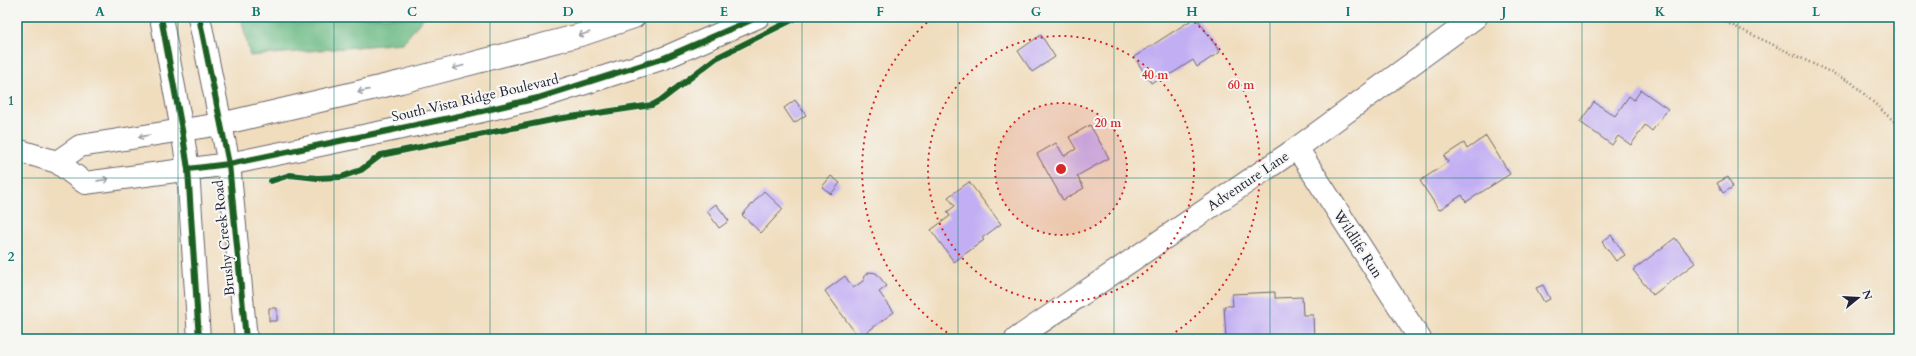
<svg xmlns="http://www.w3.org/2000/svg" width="1916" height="356" font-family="Cardo,serif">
  <rect width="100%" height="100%" fill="#f6f6f2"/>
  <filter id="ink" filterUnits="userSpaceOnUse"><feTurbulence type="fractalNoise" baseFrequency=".025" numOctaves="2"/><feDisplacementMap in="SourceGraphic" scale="8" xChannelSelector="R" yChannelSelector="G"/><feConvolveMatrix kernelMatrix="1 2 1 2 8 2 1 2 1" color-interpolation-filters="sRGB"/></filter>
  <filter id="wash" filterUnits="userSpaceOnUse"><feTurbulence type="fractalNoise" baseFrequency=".012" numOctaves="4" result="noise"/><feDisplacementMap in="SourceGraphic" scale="16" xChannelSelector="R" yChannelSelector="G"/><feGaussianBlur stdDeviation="0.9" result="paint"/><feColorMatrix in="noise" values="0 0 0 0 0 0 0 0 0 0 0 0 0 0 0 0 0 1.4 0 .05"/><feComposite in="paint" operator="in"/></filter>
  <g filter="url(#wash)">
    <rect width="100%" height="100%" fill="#f0ddbe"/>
    <path fill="#6cba84" stroke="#476e60" d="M241,17H424L403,43L250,56Z"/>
    <g id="blocks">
      <path fill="#c2aff3" d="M1196,17L1220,52L1197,67L1193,60L1168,76L1167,73L1151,83L1134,57Z
        M1041,35L1055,57L1032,72L1018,51Z
        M1641,90L1668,109L1652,131L1645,125L1631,145L1618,136L1612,145L1580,122L1594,102L1615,116L1629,96L1634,100Z
        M795,100L806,115L794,123L784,108Z
        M1090,125L1109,158L1077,176L1084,188L1063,200L1037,154L1056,143L1064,156L1076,149L1069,137Z
        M1486,136L1510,174L1466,202L1462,195L1439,210L1420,181L1448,162L1444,156L1464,143L1467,149Z
        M831,176L840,183L831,194L822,187Z
        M1728,177L1733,187L1723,193L1717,183Z
        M969,182L1001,224L982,238L984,240L954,262L931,230L950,216L947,212L955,206L948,197Z
        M764,191L783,209L761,233L742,215Z
        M716,204L729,221L719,228L707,211Z
        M1611,235L1625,255L1616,261L1602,242Z
        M1675,238L1695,263L1653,295L1633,270Z
        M870,272L876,273L887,286L879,292L894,312L859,338L825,291L845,276L853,288L863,281L864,276Z
        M1543,285L1550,299L1544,302L1536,288Z
        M1275,292V298L1302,297L1303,315H1313L1314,339H1226L1224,306H1233L1232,294Z
        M269,308H277V321H269Z"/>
    </g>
  </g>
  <g filter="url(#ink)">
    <use href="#blocks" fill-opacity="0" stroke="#6a6369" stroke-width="1"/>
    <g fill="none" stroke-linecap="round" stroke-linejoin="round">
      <defs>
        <path id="minor" d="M1297,148L1420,339
          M17,150L57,162L85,183L229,164L469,114L538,98L664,58L758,17
          M57,162L80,146L221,124L401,82L584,34L634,17
          M1016,339L1297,148L1476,17"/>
        <path id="major" d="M161,17L182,130L188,169L199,339
          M199,17L229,164L246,339"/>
      </defs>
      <use href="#minor" stroke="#6a6369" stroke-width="24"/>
      <use href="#major" stroke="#6a6369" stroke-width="24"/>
      <path stroke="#6a6369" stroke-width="2.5" stroke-dasharray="1 3" stroke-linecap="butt" d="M1715,17L1851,82L1899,126"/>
      <use href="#minor" stroke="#fff" stroke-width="22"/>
      <use href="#major" stroke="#fff" stroke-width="22"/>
      <defs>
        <path id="cycleway" d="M161,17L182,130L188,169L199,339
          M199,17L229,164L246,339
          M188,169L229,164L469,114L538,98L664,58L758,17
          M271,181L290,175L317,178L341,177L361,170L381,155L557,119L652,105L661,100L716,58L798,17"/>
      </defs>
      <use href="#cycleway" stroke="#f6f6f2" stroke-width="8"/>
      <use href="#cycleway" stroke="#1b5e20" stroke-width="6"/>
    </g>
    <defs><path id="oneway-shaft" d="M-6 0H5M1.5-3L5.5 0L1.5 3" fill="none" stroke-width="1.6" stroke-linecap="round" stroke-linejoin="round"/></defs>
    <g stroke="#9c9ca7">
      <use href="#oneway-shaft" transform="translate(584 34) rotate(163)"/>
      <use href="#oneway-shaft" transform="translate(458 67) rotate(165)"/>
      <use href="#oneway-shaft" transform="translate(363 91) rotate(167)"/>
      <use href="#oneway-shaft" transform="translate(144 136) rotate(170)"/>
      <use href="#oneway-shaft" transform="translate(103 180) rotate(-8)"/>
    </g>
  </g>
  <path fill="none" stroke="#0f766e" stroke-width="1" stroke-opacity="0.55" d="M178,17V339M334,17V339M490,17V339M646,17V339M802,17V339M958,17V339M1114,17V339M1270,17V339M1426,17V339M1582,17V339M1738,17V339M17,178H1899"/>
  <circle cx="1061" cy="169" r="66" fill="#d62828" fill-opacity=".12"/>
  <g fill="none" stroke="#d62828" stroke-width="2" stroke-dasharray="2 4">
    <circle cx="1061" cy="169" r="66"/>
    <circle cx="1061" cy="169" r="133"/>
    <path d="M957 339A199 199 0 0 1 932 18M1190 18A199 199 0 0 1 1165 339"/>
  </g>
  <g text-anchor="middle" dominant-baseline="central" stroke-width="4" stroke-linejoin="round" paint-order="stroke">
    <g font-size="14" fill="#22223b" stroke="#f6f6f2">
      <text transform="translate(475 98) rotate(-13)">South Vista Ridge Boulevard</text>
      <text transform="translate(1248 181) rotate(-34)">Adventure Lane</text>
      <text transform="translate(224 238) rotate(-96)">Brushy Creek Road</text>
      <text transform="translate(1358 244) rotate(57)">Wildlife Run</text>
    </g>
  </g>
  <circle cx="1061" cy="169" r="6" fill="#d62828" stroke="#f6f6f2" stroke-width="2"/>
  <g font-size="12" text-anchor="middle" font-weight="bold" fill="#d62828" stroke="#f6f6f2" stroke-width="4" stroke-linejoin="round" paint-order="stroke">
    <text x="1155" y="79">40 m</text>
    <text x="1241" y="89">60 m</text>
    <text x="1108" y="127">20 m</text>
  </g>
  <rect width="1916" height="356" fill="none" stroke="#f6f6f2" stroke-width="44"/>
  <g transform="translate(1858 298) rotate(72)" stroke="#f6f6f2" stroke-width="3" paint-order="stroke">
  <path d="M0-3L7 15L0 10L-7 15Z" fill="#22223b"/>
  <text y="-6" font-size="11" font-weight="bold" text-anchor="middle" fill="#22223b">N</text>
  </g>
  <rect x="22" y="22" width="1872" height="312" fill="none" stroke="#0f766e" stroke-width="1.5"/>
  <g font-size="13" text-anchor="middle" font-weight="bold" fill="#0f766e">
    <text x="100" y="16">A</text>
    <text x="256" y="16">B</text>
    <text x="412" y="16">C</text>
    <text x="568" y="16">D</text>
    <text x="724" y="16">E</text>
    <text x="880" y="16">F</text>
    <text x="1036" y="16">G</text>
    <text x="1192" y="16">H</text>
    <text x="1348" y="16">I</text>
    <text x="1504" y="16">J</text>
    <text x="1660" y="16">K</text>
    <text x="1816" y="16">L</text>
    <text x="11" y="105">1</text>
    <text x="11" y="261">2</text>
  </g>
</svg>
